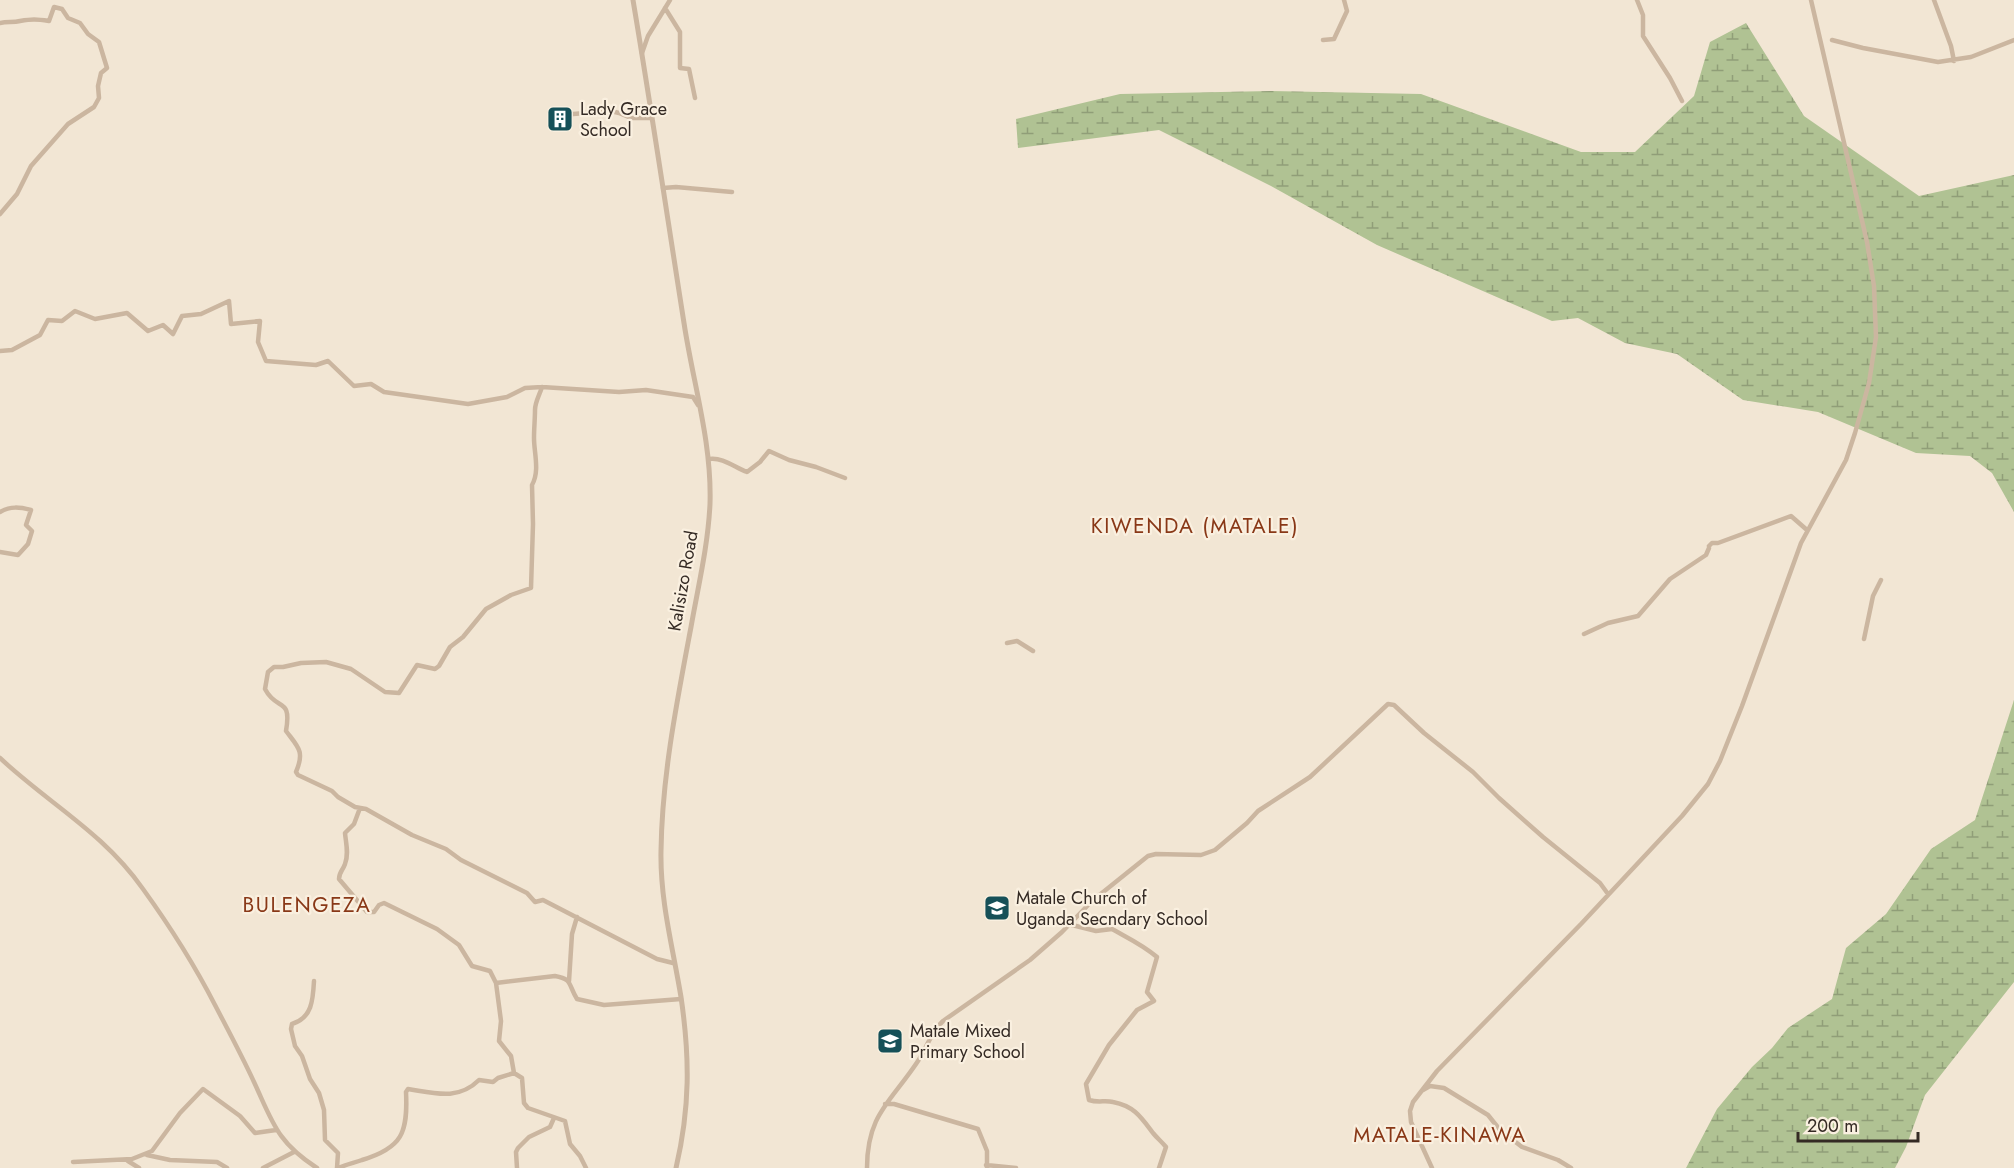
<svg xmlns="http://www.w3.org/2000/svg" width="2014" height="1168" font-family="Jost,sans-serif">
  <defs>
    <pattern id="wetland-marsh" width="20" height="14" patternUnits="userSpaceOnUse" patternTransform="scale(1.5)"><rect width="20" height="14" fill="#b0c293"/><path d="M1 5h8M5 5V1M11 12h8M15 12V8" fill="none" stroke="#909e78"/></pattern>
  </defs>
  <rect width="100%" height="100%" fill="#f2e6d4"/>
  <path fill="url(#wetland-marsh)" d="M1746,23L1804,116L1919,196L2014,175V512L1992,473L1970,456L1916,453L1818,412L1743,400L1677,354L1625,343L1578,318L1552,321L1377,245L1271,186L1159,130L1018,148L1016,119L1120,94L1271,91L1421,94L1581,152H1635L1694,96L1710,42Z
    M2014,700V982L1925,1095L1906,1147L1895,1168H1686L1717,1109L1752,1067L1772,1048L1788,1028L1832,999L1846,948L1886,914L1931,849L1975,820Z"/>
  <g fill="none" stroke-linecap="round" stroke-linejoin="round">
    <path stroke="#cbb6a0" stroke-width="4.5" d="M1637,0L1643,15V36L1670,78L1682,101
      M1934,0L1951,46L1954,61
      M665,8L680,32V68L689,69L695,98
      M0,23C7,21 13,23 20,21C32,19 36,19 49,21L54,7L62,9L68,18L80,23L88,34L99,42L107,68L101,73L98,86L99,98L94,107L68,124L31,166L17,194L0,214
      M1323,40L1334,39L1347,11L1344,0
      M1832,40L1863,48L1938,62L1971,57L2014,40
      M642,53L648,36L670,0
      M573,114L611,111L619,113L631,118H652
      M663,188L676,187L732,192
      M0,351L12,350L40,335L48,320L62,321L75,311L95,319L127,313L148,331L163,325L173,334L182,316L201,314L229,301L231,324L260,321L258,342L266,361L316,365L328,361L354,386L371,384L384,392L468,404L507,397L525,388L542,387L619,392L646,390L693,397L698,405
      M542,387C540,394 535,402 535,410C535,419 534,428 534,438C534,453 540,471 532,485L533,524L531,588L511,595L486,609L463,637L450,647L439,666L435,669L417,665L399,693L385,692L351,669L326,662L301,663L283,667H274L268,672L265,689C277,712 292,696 286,731C298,747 305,751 296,772L298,775L332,791L338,797L355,807L366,809L412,835L446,849L461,860L527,893L535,902L543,900L657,959L673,963
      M709,459C723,457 734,467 747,472L760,462L769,451L789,460L816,467L845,478
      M0,512C11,506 19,507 31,510L26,525L32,531L28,544L18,555L0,552
      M1709,546L1712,543H1718L1791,516L1807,530
      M1584,634L1608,623L1638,616L1670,579L1706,555L1709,548
      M1864,639L1873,596L1881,580
      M1007,643L1017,641L1033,651
      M0,758C49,804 103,832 143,889C169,925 195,966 215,1005C228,1030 242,1056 254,1082C273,1123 277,1142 317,1168
      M360,808L354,824L345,833C346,844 349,854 345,864C343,870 339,872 339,879L367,912H374L379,905L384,903L437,929L459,945L472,966L490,971L496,983
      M1068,924L1096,931L1112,929C1128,938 1143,945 1157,957L1147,992L1154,1001L1137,1010L1109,1045L1086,1084L1089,1100C1098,1103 1105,1100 1113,1102C1134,1106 1141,1117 1153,1133C1157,1138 1162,1142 1166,1147L1159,1168
      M314,981C313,1000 312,1018 292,1024L291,1029L295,1046L302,1056L310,1079L319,1093L324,1110L325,1140L338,1153L337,1168
      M569,981L572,934L577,917
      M1423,1090L1430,1086L1444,1088L1488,1115L1500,1130L1522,1147L1558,1160L1571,1168
      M885,1104H894L978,1129L987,1151V1168
      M147,1155L170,1160L217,1162L227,1168
      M128,1161L139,1168
      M73,1162L132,1159L152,1151L180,1113L203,1089L240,1116L255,1133L276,1130
      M986,1165L1016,1168
      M263,1168L294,1152
      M339,1168C346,1164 354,1163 362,1160C402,1148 408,1133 406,1092L408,1089C434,1093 458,1101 479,1080L493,1082L498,1078L514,1073
      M517,1168L516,1152L518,1148L529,1137L550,1127L554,1118
      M586,1168L580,1156L570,1144L565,1121L528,1108L524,1103L522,1078L514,1073L511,1056L499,1041L501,1021L496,983L555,976C573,979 568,985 577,999L604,1005L681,999
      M867,1168C867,1114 891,1102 918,1061C927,1047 931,1032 943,1021L1030,960L1062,932L1092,901L1148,856L1156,854L1201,855L1215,850L1247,823L1258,811L1310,777L1388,704L1394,705L1424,733L1473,772L1499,798L1543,837L1600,883L1608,894
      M1432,1168L1411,1122L1410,1111L1413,1102L1437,1071L1581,924L1682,816L1708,784L1720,761L1742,706L1801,543L1846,460L1855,433L1869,383L1876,337L1874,286L1867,242L1811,0"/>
    <path stroke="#cbb6a0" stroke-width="5" d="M633,0C651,107 667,215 684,323C693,383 712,442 710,504C708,546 698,587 691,627C677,701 662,776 661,851C660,901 673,948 681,997C690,1058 690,1108 676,1168"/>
  </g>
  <defs>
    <symbol id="building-square" viewBox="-11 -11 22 22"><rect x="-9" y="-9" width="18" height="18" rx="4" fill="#165058" stroke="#faf0e0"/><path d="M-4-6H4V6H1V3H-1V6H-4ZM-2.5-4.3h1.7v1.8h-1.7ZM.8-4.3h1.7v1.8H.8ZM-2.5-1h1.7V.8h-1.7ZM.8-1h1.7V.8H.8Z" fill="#fff"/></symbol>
    <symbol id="school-square" viewBox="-11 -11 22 22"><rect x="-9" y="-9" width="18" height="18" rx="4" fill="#165058" stroke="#faf0e0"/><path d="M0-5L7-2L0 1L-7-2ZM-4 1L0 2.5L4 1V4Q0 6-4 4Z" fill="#fff"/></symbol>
  </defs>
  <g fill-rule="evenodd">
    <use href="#building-square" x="545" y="104" width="30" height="30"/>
    <use href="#school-square" x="982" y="893" width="30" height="30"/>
    <use href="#school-square" x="875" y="1026" width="30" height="30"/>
  </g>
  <g text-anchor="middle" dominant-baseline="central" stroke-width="4.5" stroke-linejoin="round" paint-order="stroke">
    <g font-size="18" fill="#342a24" stroke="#faf0e0" text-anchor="start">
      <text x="580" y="109">Lady Grace<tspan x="580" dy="21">School</tspan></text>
      <text x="1016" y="898">Matale Church of<tspan x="1016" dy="21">Uganda Secndary School</tspan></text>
      <text x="910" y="1031">Matale Mixed<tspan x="910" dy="21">Primary School</tspan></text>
    </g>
    <g font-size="18" fill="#342a24" stroke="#faf0e0">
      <text transform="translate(683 581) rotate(-80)">Kalisizo Road</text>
    </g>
    <g font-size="21" letter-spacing="1.5" fill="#893817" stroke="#faf0e0">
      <text x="1195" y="526">KIWENDA (MATALE)</text>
      <text x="307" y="905">BULENGEZA</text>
      <text x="1440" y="1135">MATALE-KINAWA</text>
    </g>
  </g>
  <path d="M1798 1132v9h120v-9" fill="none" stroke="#342a24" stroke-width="3"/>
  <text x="1807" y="1132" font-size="18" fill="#342a24" stroke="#faf0e0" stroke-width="4.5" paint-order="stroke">200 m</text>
</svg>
